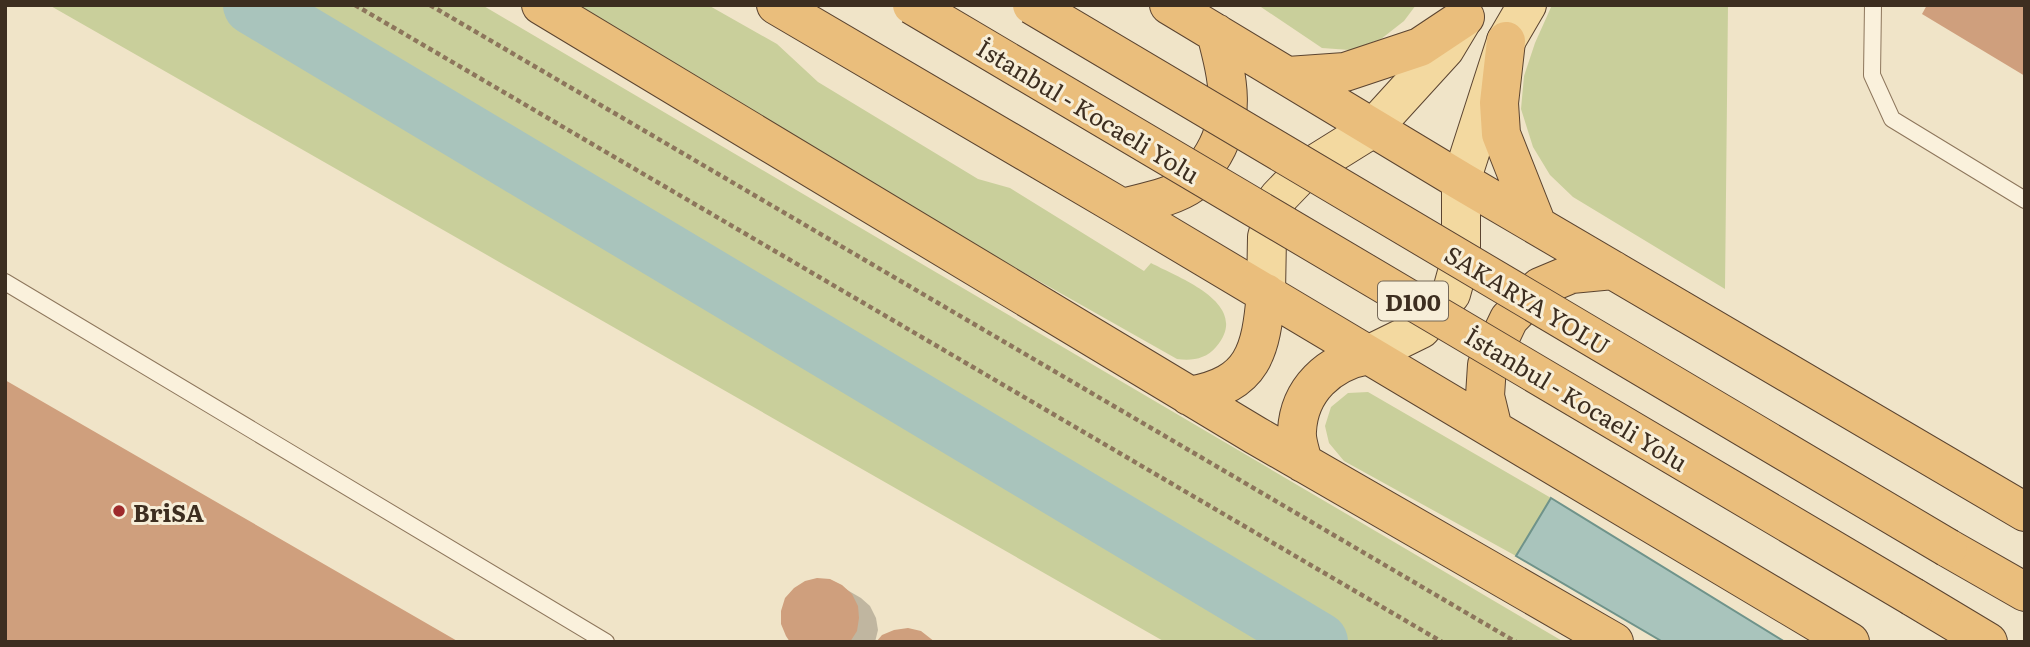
<svg xmlns="http://www.w3.org/2000/svg" width="2030" height="647" font-family="Literata,serif">
  <rect width="100%" height="100%" fill="#f0e4c8"/>
  <path fill="#c9cf9b" d="M49,5H482L1564,642H1165Z
    M571,5H708L777,44L818,82L978,179L1010,188L1144,271L1151,263C1179,278 1253,304 1216,347C1206,359 1192,361 1177,359L938,224Z
    M1258,5H1416L1404,21L1381,39L1350,50L1322,48Z
    M1552,5H1728L1725,289L1573,197L1550,175L1533,147L1521,109L1524,76L1535,43Z
    M1368,392L1551,498L1516,556L1344,461L1329,443L1325,426L1331,407L1348,393Z"/>
  <path fill="#a9c4bc" stroke="#6f938a" stroke-width="2" d="M1551,498L1785,642H1663L1516,556Z"/>
  <path fill="#0003" d="M842,587L861,598L870,606L876,618L878,630L875,642H792Z"/>
  <g fill="none" stroke-linecap="round" stroke-linejoin="round">
    <path stroke="#a9c4bc" stroke-width="60" d="M253,5L1318,642"/>
  </g>
  <path fill="#cf9f7d" d="M1927,5H2025V76L1922,14Z
    M5,380L459,642H5Z
    M817,578L830,579L842,585L852,594L858,606L859,618L857,631L850,642H790L786,636L781,624V611L785,598L794,588L805,581Z
    M908,628L921,631L935,642H876L882,635L894,630Z"/>
  <g fill="none" stroke-linecap="round" stroke-linejoin="round">
    <defs>
      <path id="service" d="M1873,5L1872,75L1892,119L2025,200
        M5,282L606,642"/>
      <path id="primary" d="M1266,293L1267,237L1278,198L1304,171L1373,128L1445,49L1463,19
        M1368,355L1421,329L1451,294L1461,258V181L1506,41L1527,5"/>
      <path id="trunk" d="M541,5L1255,435L1614,642
        M776,5L1122,208L1850,642
        M1169,5L1461,181L2025,512
        M1506,41L1499,103L1501,134L1537,225
        M1288,76L1345,72L1420,47L1465,17
        M1122,208C1145,202 1174,197 1193,183C1200,178 1204,168 1209,161C1238,119 1228,79 1216,33
        M1189,396C1254,385 1261,351 1266,293
        M1493,429L1485,396L1487,365L1509,319L1540,287L1571,274L1613,270
        M1303,463C1301,453 1296,441 1297,431C1299,390 1329,362 1368,355
        M1948,548L2025,592
        M1913,597L1988,642"/>
    </defs>
    <use href="#service" stroke="#8d765c" stroke-width="18"/>
    <use href="#primary" stroke="#5b4430" stroke-width="40"/>
    <use href="#trunk" stroke="#5b4430" stroke-width="40"/>
    <path stroke="#8d765c" stroke-width="4.5" stroke-dasharray="5 3.5" stroke-linecap="butt" d="M355,5L1442,642
      M430,5L1516,642"/>
    <use href="#service" stroke="#faf1dc" stroke-width="16"/>
    <use href="#primary" stroke="#f3d9a0" stroke-width="38"/>
    <use href="#trunk" stroke="#eabe7c" stroke-width="38"/>
    <defs>
      <path id="trunk-bridge" d="M912,5L1913,597
        M1032,5L1948,548"/>
    </defs>
    <use href="#trunk-bridge" stroke="#5b4430" stroke-width="40" stroke-linecap="butt"/>
    <use href="#trunk-bridge" stroke="#eabe7c" stroke-width="38"/>
  </g>
  <circle fill="#9e2a2b" stroke="#f7eed8" stroke-width="2.5" cx="119" cy="511" r="7"/>
  <g text-anchor="middle" dominant-baseline="central" stroke-width="6" stroke-linejoin="round" paint-order="stroke">
    <rect fill="#f7eed8" stroke="#756857" stroke-width="2" x="1378" y="281.5" width="70" height="39" rx="5"/>
    <g font-size="23" font-weight="bold" fill="#3d2e20">
      <text x="1413" y="301">D100</text>
    </g>
    <g font-size="24" fill="#3d2e20" stroke="#f7eed8">
      <text transform="translate(1089 110) rotate(31)">İstanbul - Kocaeli Yolu</text>
      <text transform="translate(1528 299) rotate(31)">SAKARYA YOLU</text>
      <text transform="translate(1577 398) rotate(31)">İstanbul - Kocaeli Yolu</text>
    </g>
    <g font-size="24" font-weight="bold" fill="#3d2e20" stroke="#f7eed8" text-anchor="start">
      <text x="133" y="511">BriSA</text>
    </g>
  </g>
  <rect width="2030" height="647" fill="none" stroke="#3d2e20" stroke-width="14"/>
</svg>
